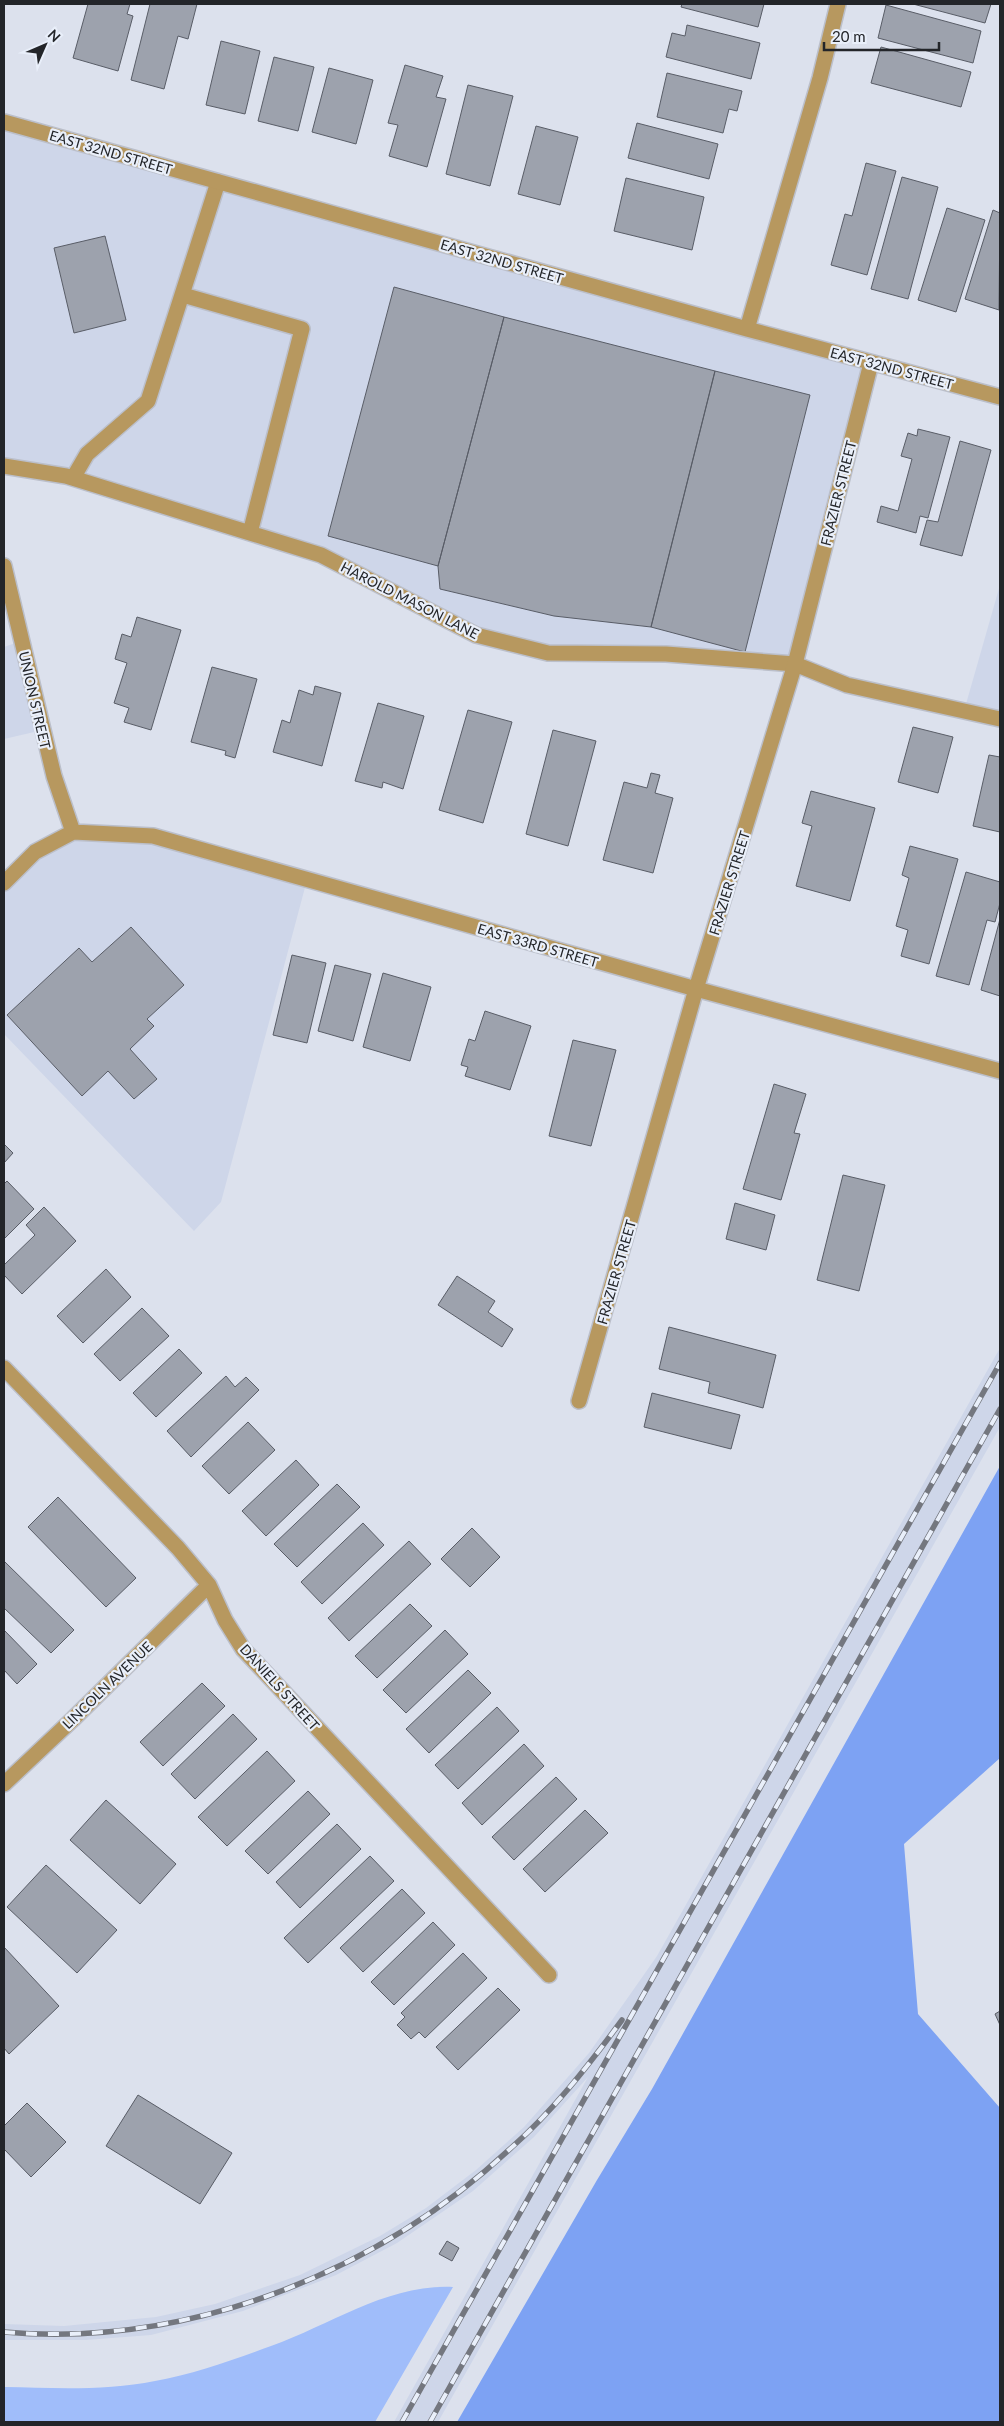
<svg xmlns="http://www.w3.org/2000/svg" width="1004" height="2426" font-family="Lato,sans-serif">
  <rect width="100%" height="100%" fill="#dce1ed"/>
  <path fill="#ced6e9" d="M4,122L871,363L795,664L548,653L476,635L321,555L4,466Z
    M1000,585V719L964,711Z
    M21,641L43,730L4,739V647Z
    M73,832L153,836L307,880L221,1202L194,1231L4,1034V883Z
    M1000,1348V1427L438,2422H394L588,2077L534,2137L473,2191L397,2243L336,2275L243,2311L151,2335L86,2340H4V2324L64,2326L156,2317L215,2304L300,2275L380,2236L426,2208L476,2170L524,2127L589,2053L657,1956Z"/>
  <path fill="#a0bdfa" d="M453,2287L375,2422H4V2387C53,2388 106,2391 155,2381C194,2374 233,2360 271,2346C331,2325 387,2284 453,2287Z"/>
  <path fill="#7da2f3" d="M1000,1466V1758L904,1844L918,2014L1000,2108V2422H457L597,2180L652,2089Z"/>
  <path fill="#9da2ad" stroke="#595d67" d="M88,4H130L127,14L133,16L118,71L73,58Z
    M150,4H197L188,39L178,36L164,89L131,80Z
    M682,4H764L758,27L681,7Z
    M913,4H991L985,23Z
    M886,5L981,31L973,63L878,38Z
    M687,25L760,43L751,79L666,57L672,33L685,36Z
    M221,41L260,51L245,114L206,105Z
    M881,47L971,72L961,107L871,83Z
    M274,57L314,67L298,131L258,121Z
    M405,65L443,76L436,97L446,99L427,167L389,156L398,125L388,123Z
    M329,68L373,80L356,144L312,132Z
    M667,73L742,91L737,111L729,109L723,133L657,117Z
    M468,85L513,96L490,186L446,174Z
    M637,123L718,144L709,179L628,158Z
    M536,126L578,137L560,205L518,194Z
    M866,163L896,171L867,275L831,265L845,214L852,216Z
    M902,177L938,187L908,299L871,289Z
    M626,178L704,197L692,250L614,231Z
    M947,208L985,220L956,312L918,300Z
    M993,210L1000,213L999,310L965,299Z
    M105,236L126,320L74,333L54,248Z
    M394,287L504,317L438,566L328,536Z
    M504,317L715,371L651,627L554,616L440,589L438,566Z
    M715,371L810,395L745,652L651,627Z
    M918,429L950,437L928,518L920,516L916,533L877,522L881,506L898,511L912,459L901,456L908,433L917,436Z
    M960,441L991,450L962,556L920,545L927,520L938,522Z
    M137,617L181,630L151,730L124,722L129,708L114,703L127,663L115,659L122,634L131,637Z
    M212,667L257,679L235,758L225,755L226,751L191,742Z
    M315,686L341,693L322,766L273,752L282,720L290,723L299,690L313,695Z
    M378,703L424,716L403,789L383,782L382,788L355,781Z
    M468,710L512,722L483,823L439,810Z
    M913,727L953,737L938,793L898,782Z
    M553,730L596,741L568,846L526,834Z
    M989,755L1000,757V832L973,826Z
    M651,773L660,775L655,793L673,798L653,873L603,860L624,782L647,788Z
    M811,791L875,808L850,901L796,886L812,826L802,823Z
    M910,846L958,859L929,964L901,956L908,930L896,926L909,878L902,875Z
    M966,872L1000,882V903L995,922L987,920L969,985L936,976Z
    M1000,919V996L981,990Z
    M131,927L184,985L147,1019L154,1026L130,1049L157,1079L134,1099L108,1071L82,1096L7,1015L79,948L92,962Z
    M292,955L326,963L307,1043L273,1035Z
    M335,965L371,974L353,1041L318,1031Z
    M383,973L431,987L410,1061L363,1047Z
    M485,1011L531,1026L510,1090L465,1076L468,1067L461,1065L469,1039L475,1041Z
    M573,1040L616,1050L591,1146L549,1136Z
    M774,1084L806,1094L794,1133L800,1134L781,1200L743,1189Z
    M4,1144L13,1153L4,1163Z
    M843,1175L885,1185L859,1291L817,1280Z
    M7,1181L34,1209L4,1239V1184Z
    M735,1203L775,1215L766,1250L726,1239Z
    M44,1207L76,1241L22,1294L4,1275V1265L35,1235L26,1225Z
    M106,1269L131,1297L83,1343L57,1316Z
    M457,1276L495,1301L488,1312L513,1329L502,1347L438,1305Z
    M142,1308L169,1336L120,1381L94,1354Z
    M669,1327L776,1355L763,1408L708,1393L710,1382L659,1369Z
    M179,1349L202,1373L156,1417L133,1393Z
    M226,1376L235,1387L246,1377L259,1390L191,1457L167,1431Z
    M652,1393L740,1415L731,1449L644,1427Z
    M248,1422L275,1450L229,1494L202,1466Z
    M296,1460L319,1485L266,1536L242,1511Z
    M337,1484L360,1507L297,1567L274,1544Z
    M58,1497L136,1578L106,1607L28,1527Z
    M363,1523L384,1545L322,1604L301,1582Z
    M472,1528L500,1557L470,1587L441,1559Z
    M409,1541L431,1564L349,1641L328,1618Z
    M4,1561L74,1630L51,1653L4,1608Z
    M410,1604L432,1626L377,1678L355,1656Z
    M4,1630L37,1664L17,1684L4,1670Z
    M445,1630L468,1654L406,1713L383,1690Z
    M468,1670L491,1693L429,1753L406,1729Z
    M202,1683L225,1706L163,1766L140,1742Z
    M497,1707L519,1731L458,1789L435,1765Z
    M233,1714L257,1739L195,1799L171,1774Z
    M524,1744L544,1766L482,1825L462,1803Z
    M267,1751L295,1781L227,1846L198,1817Z
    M556,1777L577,1799L514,1860L492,1837Z
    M308,1791L330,1814L268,1874L245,1851Z
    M106,1800L176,1864L140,1904L70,1840Z
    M585,1810L608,1833L545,1892L523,1869Z
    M337,1824L361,1849L300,1908L276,1882Z
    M370,1856L394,1881L308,1963L284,1938Z
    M46,1865L117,1930L77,1973L7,1907Z
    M402,1889L425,1913L363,1972L340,1948Z
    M433,1922L455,1945L394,2005L371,1982Z
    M4,1947L59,2006L9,2054L4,2048Z
    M463,1953L487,1978L425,2038L419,2032L411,2039L397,2025L405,2017L401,2013Z
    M498,1988L520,2010L458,2070L436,2047Z
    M1000,2011V2025L995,2014Z
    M138,2095L232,2153L200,2204L106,2146Z
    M27,2103L66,2142L31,2177L4,2149V2126Z
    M447,2241L459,2248L452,2261L439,2254Z"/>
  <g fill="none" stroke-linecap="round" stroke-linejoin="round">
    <defs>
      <path id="lane" d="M183,295L302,329L250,533
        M4,466L66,476L321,555L476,635L548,653L666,654L795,664L847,685L1000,719
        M73,478L87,454L148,401L218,182"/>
      <path id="street" d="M4,122L747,329L1000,397
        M747,329L820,78L838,4
        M4,566L54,776L73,832
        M73,832L153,836L696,989L1000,1071
        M4,883L35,852L73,832
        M4,1368L178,1548L209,1585L225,1620L243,1649L549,1975
        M579,1401L696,989L795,664L871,363
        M4,1784L73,1719L209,1585"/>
    </defs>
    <use href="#lane" stroke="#bbbfca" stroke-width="18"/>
    <use href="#street" stroke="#bbbfca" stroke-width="18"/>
    <use href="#lane" stroke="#b7985f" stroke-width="15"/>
    <use href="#street" stroke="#b7985f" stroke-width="15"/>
    <defs>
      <path id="rail" d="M4,2332C188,2348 377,2273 511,2148C554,2110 588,2066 622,2020
        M402,2422L1000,1363
        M430,2422L1000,1409"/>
    </defs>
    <use href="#rail" stroke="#74777f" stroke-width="5.5"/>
    <use href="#rail" stroke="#e9effa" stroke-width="4" stroke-dasharray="11" stroke-linecap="butt"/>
  </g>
  <g text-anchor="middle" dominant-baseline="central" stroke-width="4.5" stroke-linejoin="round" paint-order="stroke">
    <g font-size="14" fill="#232529" stroke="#e9effa">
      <text transform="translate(111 152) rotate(16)">EAST 32ND STREET</text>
      <text transform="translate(502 261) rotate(16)">EAST 32ND STREET</text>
      <text transform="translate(892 368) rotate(15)">EAST 32ND STREET</text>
      <text transform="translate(838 493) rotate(-76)">FRAZIER STREET</text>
      <text transform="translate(410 600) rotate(27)">HAROLD MASON LANE</text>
      <text transform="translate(35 700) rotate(77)">UNION STREET</text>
      <text transform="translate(729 883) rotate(-73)">FRAZIER STREET</text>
      <text transform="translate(538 945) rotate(16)">EAST 33RD STREET</text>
      <text transform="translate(616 1272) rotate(-74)">FRAZIER STREET</text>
      <text transform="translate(107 1685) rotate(-44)">LINCOLN AVENUE</text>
      <text transform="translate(280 1687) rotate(48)">DANIELS STREET</text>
    </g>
  </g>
  <rect width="1004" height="2426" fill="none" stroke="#232529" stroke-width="10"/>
  <g transform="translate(45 45) rotate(45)" stroke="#e9effa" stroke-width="4" paint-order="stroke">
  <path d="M0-4L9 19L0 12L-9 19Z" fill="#232529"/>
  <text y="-8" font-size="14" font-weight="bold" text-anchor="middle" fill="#232529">N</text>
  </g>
  <path d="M824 42v8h115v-8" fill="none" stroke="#232529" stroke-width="2.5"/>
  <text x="832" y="42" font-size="15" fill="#232529" stroke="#e9effa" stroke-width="4" paint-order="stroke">20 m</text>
</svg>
